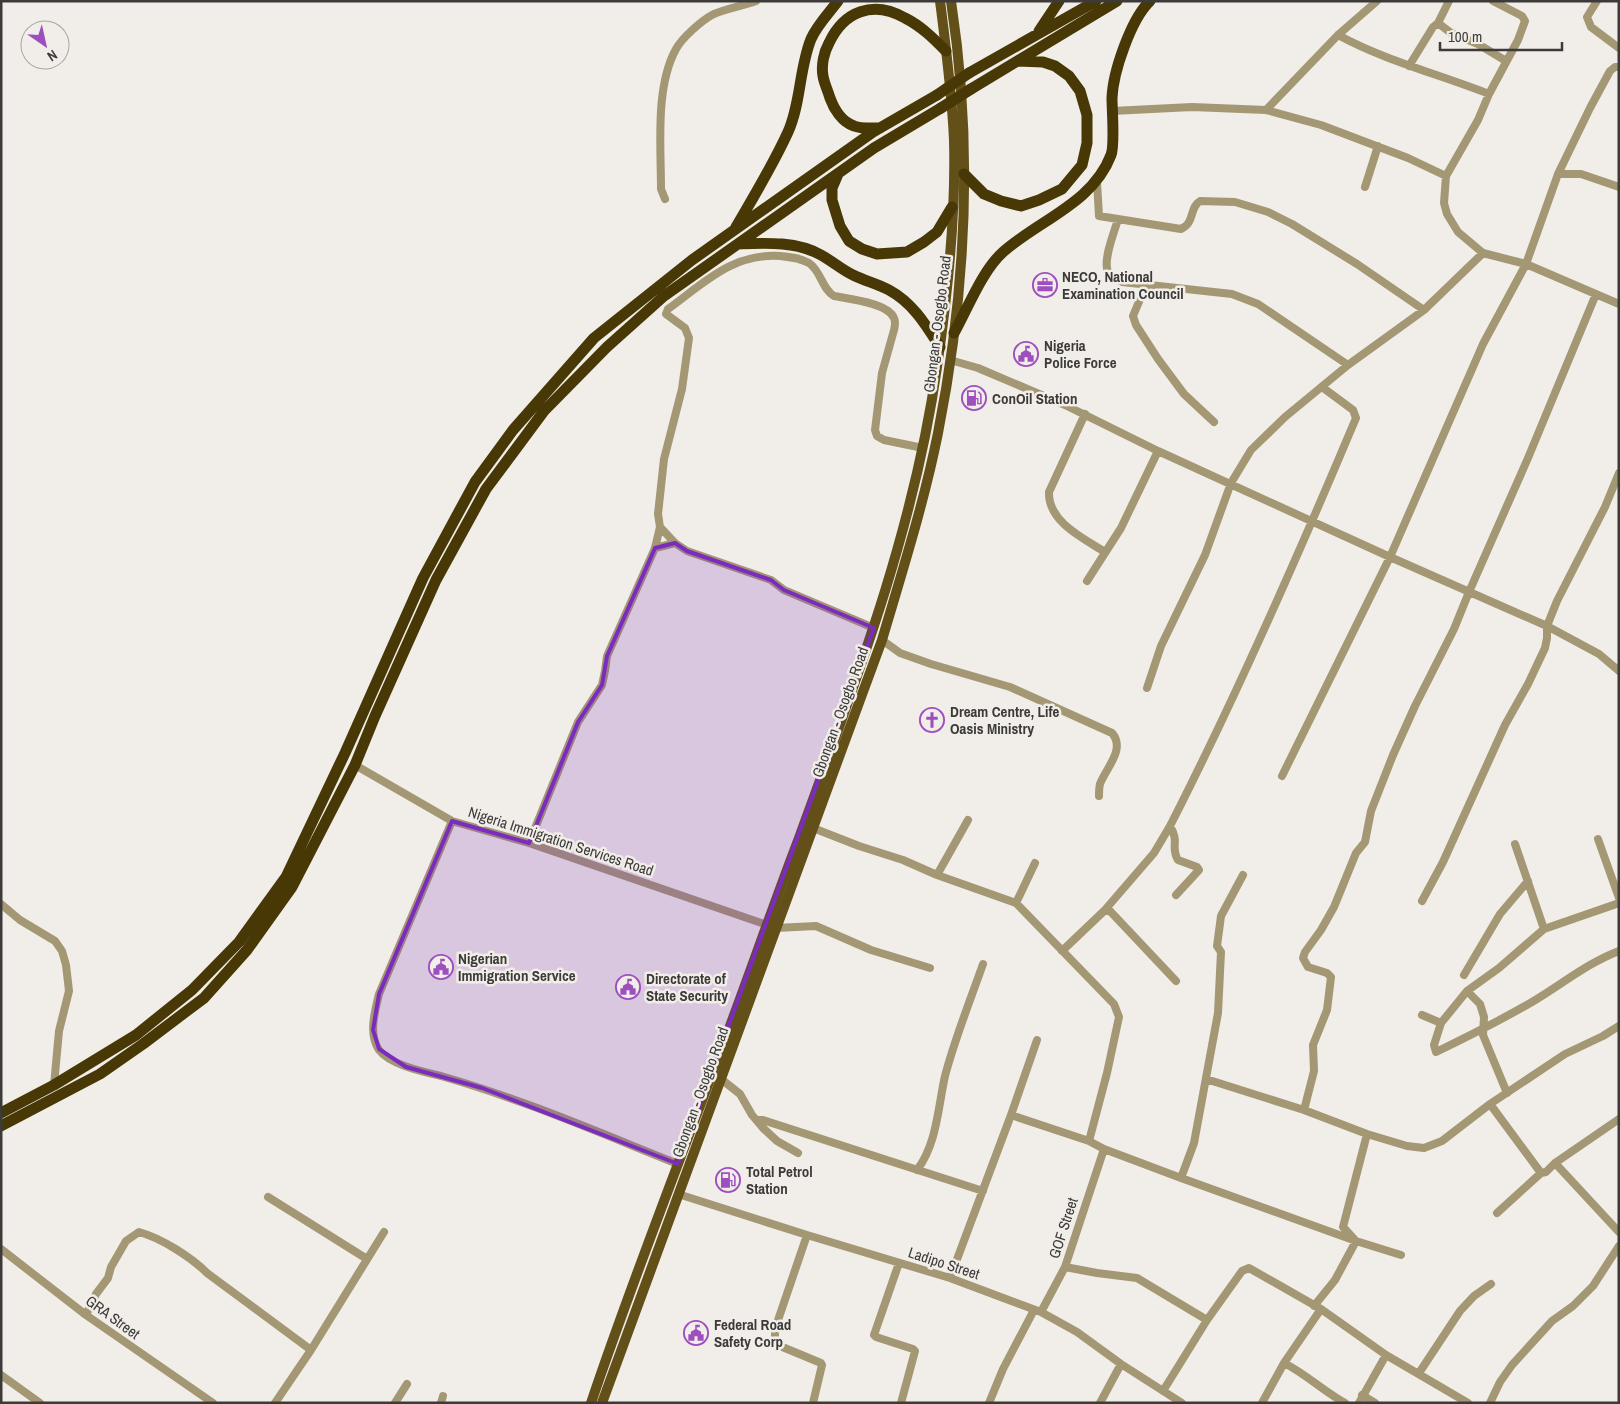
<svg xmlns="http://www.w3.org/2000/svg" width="1620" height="1404" font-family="'Archivo Narrow',sans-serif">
  <rect width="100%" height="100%" fill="#f1ede8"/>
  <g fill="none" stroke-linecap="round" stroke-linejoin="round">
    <path stroke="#a39774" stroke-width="8" d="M1493,1L1522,16L1525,21L1518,40L1489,94L1478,120L1446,176L1444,203L1447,214L1458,232L1483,253L1526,264L1619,304
      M1597,1L1587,17L1591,27L1619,48
      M1438,23L1451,33L1478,44L1506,61
      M1338,35C1386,61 1438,74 1489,94
      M1409,66L1433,27L1438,23L1449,1
      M1266,110L1338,35L1377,1
      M1112,111L1192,107L1266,110L1321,125L1408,158L1446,176
      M1558,174H1581L1619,187
      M1097,182L1099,216L1181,229C1195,223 1189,208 1200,201L1235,202L1268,212L1292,224L1357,264L1424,310
      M1365,187L1378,146
      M665,199L661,189C661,146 655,87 676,49C682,38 701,21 712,15C723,9 743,6 756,1
      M1118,219C1115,231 1101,263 1109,273C1112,277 1118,280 1122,282L1232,294L1258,304L1348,365
      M1146,285L1133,316L1136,325L1158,359L1184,394L1214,422
      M950,360L978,368L1065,405L1158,451L1390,557L1547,626L1599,654L1619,671
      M1085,414L1049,492C1048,522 1083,538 1105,552
      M660,527L675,543L687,551L771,580L784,590L874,628
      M655,548L675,543
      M1087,581L1121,528L1158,451
      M882,640L900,653L931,664L1010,687L1112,733C1126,749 1106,768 1100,784C1099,788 1099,792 1099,796
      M1147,688L1161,646L1205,555L1231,483L1251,450L1285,417L1348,365L1424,310L1483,253
      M355,765L452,821L529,843L776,928L816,926L871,950L930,968
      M1282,776L1390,557L1483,344L1526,264L1558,174L1590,108L1610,71L1615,67H1619
      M452,821L379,994C375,1011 368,1034 379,1050C390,1065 424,1072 441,1076C522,1099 600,1133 678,1164
      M813,828L859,846L903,860L937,875L1016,903L1114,1004L1119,1017L1107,1073L1089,1141
      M1598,839L1619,898
      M529,843L578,722L602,685L605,671L607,656L655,548L660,527L658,514L664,459L682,389L689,338L685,328L666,314L668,309C704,283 732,253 780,256C790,257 800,258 809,263C821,271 822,289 834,296C849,299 888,303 894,318C896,322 895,326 894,330L882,373L875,430L877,436L884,440L923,448
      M1515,844L1544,929
      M937,875L968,820
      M1176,895L1199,870L1197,867L1178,860C1170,847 1180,842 1170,826C1238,693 1298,556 1356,418L1353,410L1322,387
      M1422,901L1443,862L1505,725L1528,684L1545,648L1547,638V626L1557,601L1605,507L1619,473
      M1016,903L1035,863
      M1,904L20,920L55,941L62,951L66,965L69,991L59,1031L54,1085
      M1104,911L1154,853L1170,826
      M1062,951L1104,911H1110L1176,981
      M1464,975L1500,914L1528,881
      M1467,991L1480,1004L1484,1017L1483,1035L1507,1093
      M1422,1015L1441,1023L1467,991L1499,968L1544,929L1619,903
      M1441,1023L1434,1045L1436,1052C1469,1036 1501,1020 1532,1002C1561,985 1587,963 1619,951
      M721,1079L740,1094L752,1115L763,1128L777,1141L798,1153
      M1206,1079L1304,1110L1367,1134L1407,1146L1424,1148L1442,1141L1490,1104L1565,1054L1603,1036L1619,1026
      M1490,1104L1541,1173
      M1304,1110L1314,1071L1313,1045L1327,1010L1331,977L1327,973L1308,967L1303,958L1305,952L1321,930L1334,907L1356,853L1365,842L1371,811L1393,755L1415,706L1454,629L1469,592L1528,458L1596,294
      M1011,1115L1089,1141L1104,1149L1181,1178L1356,1241L1401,1255
      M757,1120H763L983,1191
      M1555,1163L1619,1232
      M917,1170C937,1144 938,1107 945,1076C955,1038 970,1001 983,964
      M1181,1178L1194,1143L1218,1013L1221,952L1217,946L1221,916L1243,875
      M678,1194L807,1235L950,1278L1041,1312L1077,1332L1121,1364L1182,1403
      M268,1197L367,1259
      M1497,1213L1541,1173L1546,1172L1555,1163L1619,1119
      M807,1235L775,1329V1339L780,1346L821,1363L822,1365L813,1403
      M1355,1240L1343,1227L1367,1134
      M1,1249L86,1315L213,1403
      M899,1263L874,1335L876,1337L913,1349L915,1351L901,1403
      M1065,1267L1097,1273L1137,1278L1207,1320
      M950,1278L1011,1115L1037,1040
      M1314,1306L1335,1280L1356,1241
      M1041,1312L1065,1267L1104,1149
      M86,1315L96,1294L108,1278L111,1267L126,1241L139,1232C161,1238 191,1257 207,1273L311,1350
      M1284,1363C1306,1374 1323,1391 1345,1403
      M1419,1373L1460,1311L1474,1296L1491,1284
      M1,1375L40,1403
      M1163,1391L1207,1320L1242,1271L1249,1268L1321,1309L1386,1355L1468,1403
      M1362,1395L1375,1403
      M275,1403L311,1350L384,1232
      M395,1403L407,1384
      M441,1403L443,1396
      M989,1403L1003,1369L1034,1310
      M1100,1403L1121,1364
      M1262,1403L1284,1363L1321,1309
      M1359,1403L1386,1355
      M1490,1403L1500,1382L1512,1365L1552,1321L1573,1306L1593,1286L1619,1246"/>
    <path stroke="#625018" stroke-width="10" d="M591,1403C630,1287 675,1173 718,1058C746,985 771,911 799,838C855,684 914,530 937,367C948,292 956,215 954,140C952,93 946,48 940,1
      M602,1403L882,640C902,572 924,503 938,433C966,292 973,144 951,1"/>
    <path stroke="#473805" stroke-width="11" d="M1039,31L1059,1
      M969,73L1096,1
      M971,89L1117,1
      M880,128C872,128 861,129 854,126C842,122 834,109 830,98C828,91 824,83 823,76C821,65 824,52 829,43C844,11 873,0 905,18C921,26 933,38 946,51
      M838,174L832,188V200L840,226L849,241L862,249L877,254L907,252L924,242L937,232L952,207
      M964,174L984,194L1001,201L1021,206L1039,200L1062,189L1082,165L1087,143V115L1080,91L1069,76L1055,66L1043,62L1018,61
      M736,227C754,196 773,165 788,132C801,103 799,69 811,39C817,25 829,13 838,1
      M738,244C765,243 796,241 821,255C832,261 842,270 853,275C865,281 878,284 889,290C913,303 926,325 940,347
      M954,333C968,308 982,271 1003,252C1039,220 1093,203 1111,155C1115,146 1112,111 1112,98C1113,72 1131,19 1150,1
      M1,1113L54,1085L136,1035L192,990L239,942L286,877L345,753L423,578L475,482L513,430L594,338L692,260L873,132L937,95
      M1,1126L100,1074L143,1044L204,998L247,950L292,887L355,765L375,716L436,580L486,489L544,411L607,347L664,296L874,148L941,108"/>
    <path stroke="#473805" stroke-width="11" d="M937,95L969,73
      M941,108L971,89"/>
  </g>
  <path fill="#7b2cbf" fill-opacity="0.2" stroke="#7b2cbf" stroke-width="4" stroke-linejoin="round" d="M675,543L687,551L771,580L784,590L874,628L678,1164L482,1088L406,1067L379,1049L373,1030L379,994L452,821L529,843L578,722L602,685L607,656L655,548Z"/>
  <defs>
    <symbol id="office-ring" viewBox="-11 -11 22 22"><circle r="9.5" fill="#f1ede8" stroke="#9d4fc0" stroke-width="1.5"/><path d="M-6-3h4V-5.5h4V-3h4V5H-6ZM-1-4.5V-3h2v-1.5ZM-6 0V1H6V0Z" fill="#9d4fc0"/></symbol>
    <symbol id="civic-ring" viewBox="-11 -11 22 22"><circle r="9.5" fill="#f1ede8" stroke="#9d4fc0" stroke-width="1.5"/><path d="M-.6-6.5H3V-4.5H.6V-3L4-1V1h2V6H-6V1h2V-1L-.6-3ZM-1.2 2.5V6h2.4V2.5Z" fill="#9d4fc0"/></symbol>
    <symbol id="fuel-ring" viewBox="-11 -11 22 22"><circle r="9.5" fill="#f1ede8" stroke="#9d4fc0" stroke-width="1.5"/><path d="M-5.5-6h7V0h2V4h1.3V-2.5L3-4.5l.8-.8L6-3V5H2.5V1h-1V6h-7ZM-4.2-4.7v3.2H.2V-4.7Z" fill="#9d4fc0"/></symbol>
    <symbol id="church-ring" viewBox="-11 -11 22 22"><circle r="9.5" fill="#f1ede8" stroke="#9d4fc0" stroke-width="1.5"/><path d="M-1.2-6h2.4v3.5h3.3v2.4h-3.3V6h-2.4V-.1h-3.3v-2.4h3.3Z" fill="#9d4fc0"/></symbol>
  </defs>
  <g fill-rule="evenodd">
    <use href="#office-ring" x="1031" y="271" width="28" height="28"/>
    <use href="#civic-ring" x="1012" y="340" width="28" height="28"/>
    <use href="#fuel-ring" x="960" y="384" width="28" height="28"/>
    <use href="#church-ring" x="918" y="706" width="28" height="28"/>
    <use href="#civic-ring" x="427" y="953" width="28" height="28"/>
    <use href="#civic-ring" x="614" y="973" width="28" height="28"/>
    <use href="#fuel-ring" x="714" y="1166" width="28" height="28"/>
    <use href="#civic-ring" x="682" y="1319" width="28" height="28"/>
  </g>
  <g text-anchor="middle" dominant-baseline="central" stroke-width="5" stroke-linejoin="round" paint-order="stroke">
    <g font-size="15" font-weight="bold" fill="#3c3b39" stroke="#f1ede8" text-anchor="start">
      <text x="1062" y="276">NECO, National<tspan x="1062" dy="17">Examination Council</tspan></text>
      <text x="1044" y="345">Nigeria<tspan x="1044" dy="17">Police Force</tspan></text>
      <text x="992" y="398">ConOil Station</text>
      <text x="950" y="711">Dream Centre, Life<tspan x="950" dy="17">Oasis Ministry</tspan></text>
      <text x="458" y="958">Nigerian<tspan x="458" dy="17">Immigration Service</tspan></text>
      <text x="646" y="978">Directorate of<tspan x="646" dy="17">State Security</tspan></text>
      <text x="746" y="1171">Total Petrol<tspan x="746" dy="17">Station</tspan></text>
      <text x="714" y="1324">Federal Road<tspan x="714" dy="17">Safety Corp</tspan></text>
    </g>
    <g font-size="15" fill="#3c3b39" stroke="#f1ede8">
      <text transform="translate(937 324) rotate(-83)">Gbongan - Osogbo Road</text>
      <text transform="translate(840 712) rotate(-70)">Gbongan - Osogbo Road</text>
      <text transform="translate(561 841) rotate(18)">Nigeria Immigration Services Road</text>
      <text transform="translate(700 1092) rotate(-70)">Gbongan - Osogbo Road</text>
      <text transform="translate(1063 1228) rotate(-72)">GOF Street</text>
      <text transform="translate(944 1263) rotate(18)">Ladipo Street</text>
      <text transform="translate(113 1317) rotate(36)">GRA Street</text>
    </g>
  </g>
  <rect width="1620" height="1404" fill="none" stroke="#3c3b39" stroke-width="5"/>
  <g transform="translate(45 45) rotate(146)"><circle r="24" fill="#f1ede8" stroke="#a9a6a2"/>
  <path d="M0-4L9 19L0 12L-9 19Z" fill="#9d4fc0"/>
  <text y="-8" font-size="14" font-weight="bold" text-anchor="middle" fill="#3c3b39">N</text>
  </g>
  <path d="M1440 42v8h122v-8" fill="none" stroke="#3c3b39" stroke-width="2.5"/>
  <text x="1448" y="42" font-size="15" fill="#3c3b39" stroke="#f1ede8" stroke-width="4" paint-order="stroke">100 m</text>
</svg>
